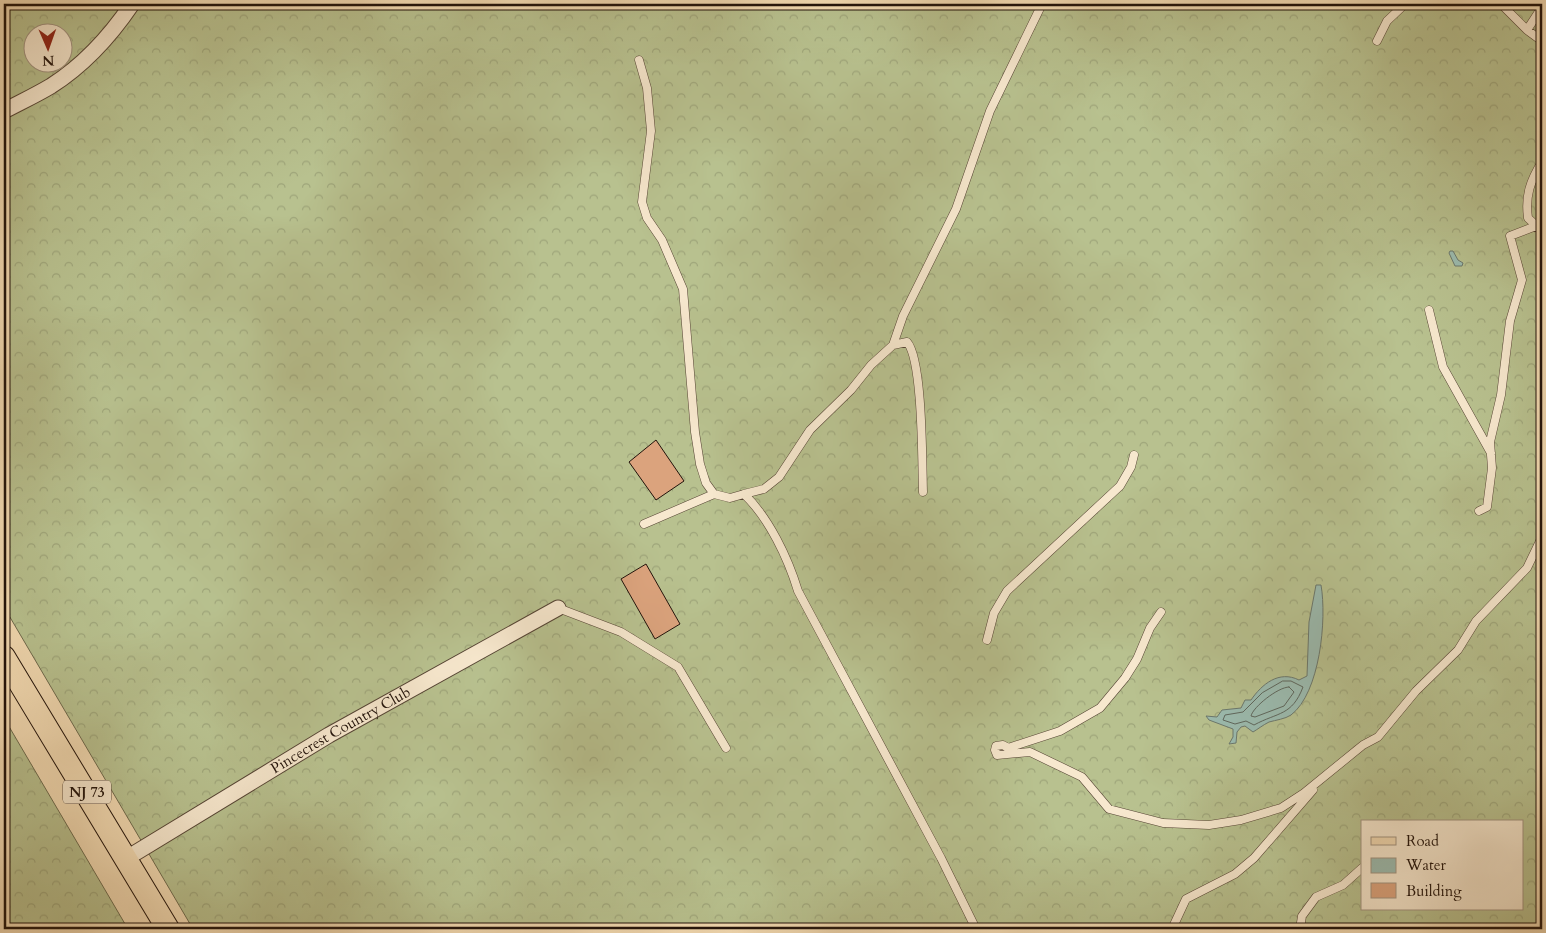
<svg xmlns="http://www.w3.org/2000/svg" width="1546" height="933" font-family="Cardo,serif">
  <defs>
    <pattern id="forest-crowns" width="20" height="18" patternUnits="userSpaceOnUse" patternTransform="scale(1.25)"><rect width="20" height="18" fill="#b8c18f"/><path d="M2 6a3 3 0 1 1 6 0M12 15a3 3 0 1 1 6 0" fill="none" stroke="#9ea57a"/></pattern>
  </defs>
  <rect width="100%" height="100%" fill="#f3dbb3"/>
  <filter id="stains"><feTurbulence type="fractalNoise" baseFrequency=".004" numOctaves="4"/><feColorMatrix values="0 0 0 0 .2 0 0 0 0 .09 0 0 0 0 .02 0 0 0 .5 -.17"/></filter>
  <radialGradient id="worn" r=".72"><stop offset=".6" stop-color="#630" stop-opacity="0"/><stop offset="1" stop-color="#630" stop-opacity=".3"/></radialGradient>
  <path fill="url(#forest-crowns)" stroke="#6d6a4d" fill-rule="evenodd" d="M4,4H1542V929H193L4,607ZM32,32H62V62H32ZM1362,822H1522V909H1362Z
    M4,718L128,929H4Z"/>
  <path fill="#9bbbaf" stroke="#6b786d" d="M1450,251H1453L1458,260L1463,263L1462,266H1455L1449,253Z
    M1316,585H1321C1327,619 1320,693 1291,715C1285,719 1276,720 1269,722C1263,725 1258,729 1253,732L1245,726L1241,727L1237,732L1236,743L1229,744L1233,737V729L1209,720L1206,716L1217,717L1222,710L1241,708L1245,700H1251C1262,684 1279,670 1299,680L1307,676L1309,622Z"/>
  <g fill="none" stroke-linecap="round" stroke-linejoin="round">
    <path stroke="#5e675d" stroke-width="1" d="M1283,681H1291L1303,687C1292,716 1278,712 1254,725L1246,721L1235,724L1223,720L1225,715L1243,712L1262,693Z
      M1289,687L1294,692L1284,706L1255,717L1251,716C1253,707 1278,687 1289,687Z"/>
  </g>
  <path fill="#dba37d" stroke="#22130b" d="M656,440L684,481L656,500L629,462Z
    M646,564L680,624L655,639L621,579Z"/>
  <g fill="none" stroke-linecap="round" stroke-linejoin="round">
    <defs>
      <path id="service" d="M1501,4L1527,30L1542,41
        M1527,30L1542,7
        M1377,41L1387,21L1405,4
        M639,60L647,88L651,131L642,202L647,218L662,240L683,289L695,432L700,464L706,483L714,494L730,498L744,494C769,518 788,558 798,591L941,858L976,929
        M1542,162C1530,181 1525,196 1528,218L1542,231
        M1429,310L1443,367L1491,453
        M893,345L903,316L956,209L990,111L1042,4
        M744,494L764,489L779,477L810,430L851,390L871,365L893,345L907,342C923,360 922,463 923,492
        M1479,511L1487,507L1492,468L1490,442L1501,395L1510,321L1522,280L1510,236L1536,226
        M644,524L714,494
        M558,608L621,632L678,667L726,748
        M1161,612L1150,628L1137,659L1125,678L1100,708L1060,731L1008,748L1003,745L996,746L995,750L997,755L1030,752L1082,777L1109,809L1163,823L1209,825L1241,820L1281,808L1304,793L1363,745L1378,737L1416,691L1458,650L1476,621L1527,568L1542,537
        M987,640L994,613L1007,591L1120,486L1131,467L1134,455
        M1172,929L1186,899L1235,874L1254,858L1313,790
        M1300,929L1302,916L1316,897L1343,885L1362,868"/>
      <g id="minor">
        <path d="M4,111C19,103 36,95 51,86C84,65 111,35 132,4"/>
        <path id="s1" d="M127,858L329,735L558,608"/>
      </g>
      <path id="primary" d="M4,657L168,929"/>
    </defs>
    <use href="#service" stroke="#564535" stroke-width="9"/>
    <use href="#minor" stroke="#564535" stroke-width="17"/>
    <use href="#primary" stroke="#22130b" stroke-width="24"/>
    <use href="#service" stroke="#f7e8ce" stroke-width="8"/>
    <use href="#minor" stroke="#f7e8ce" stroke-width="15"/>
    <use href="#primary" stroke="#f3dbb3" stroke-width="22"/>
  </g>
  <g text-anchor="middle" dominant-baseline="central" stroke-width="4" stroke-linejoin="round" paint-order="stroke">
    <rect fill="#f7e8ce" stroke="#625346" stroke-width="1" x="63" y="780.5" width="48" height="23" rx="4"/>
    <g font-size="14" font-weight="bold" fill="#22130b">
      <text x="87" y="792">NJ 73</text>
    </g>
    <g font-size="15" fill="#22130b" stroke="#f7e8ce">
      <text stroke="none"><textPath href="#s1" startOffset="249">Pincecrest Country Club</textPath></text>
    </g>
  </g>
  <rect width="1546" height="933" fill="none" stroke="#f3dbb3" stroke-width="20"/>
  <rect x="5" y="5" width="1536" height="923" fill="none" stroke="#22130b" stroke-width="2.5"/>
  <rect x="10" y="10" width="1526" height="913" fill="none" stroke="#22130b"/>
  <rect x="1361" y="820" width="162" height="90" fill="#f7e8ce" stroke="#a29380"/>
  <rect x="1371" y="837" width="25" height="8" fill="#f3dbb3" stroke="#a29380"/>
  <text x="1406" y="846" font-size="15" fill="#22130b">Road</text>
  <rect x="1371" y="858" width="25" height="15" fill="#9bbbaf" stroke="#a29380"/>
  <text x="1406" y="870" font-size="15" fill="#22130b">Water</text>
  <rect x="1371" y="883" width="25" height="15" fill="#dba37d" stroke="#a29380"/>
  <text x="1406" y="896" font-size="15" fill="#22130b">Building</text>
  <g transform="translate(48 48) rotate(178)"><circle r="24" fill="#f7e8ce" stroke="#a29380"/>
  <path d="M0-4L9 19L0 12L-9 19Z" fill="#8f2418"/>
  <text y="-8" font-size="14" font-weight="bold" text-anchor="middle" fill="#22130b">N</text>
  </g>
  <rect width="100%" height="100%" filter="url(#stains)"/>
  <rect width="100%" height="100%" fill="url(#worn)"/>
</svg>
